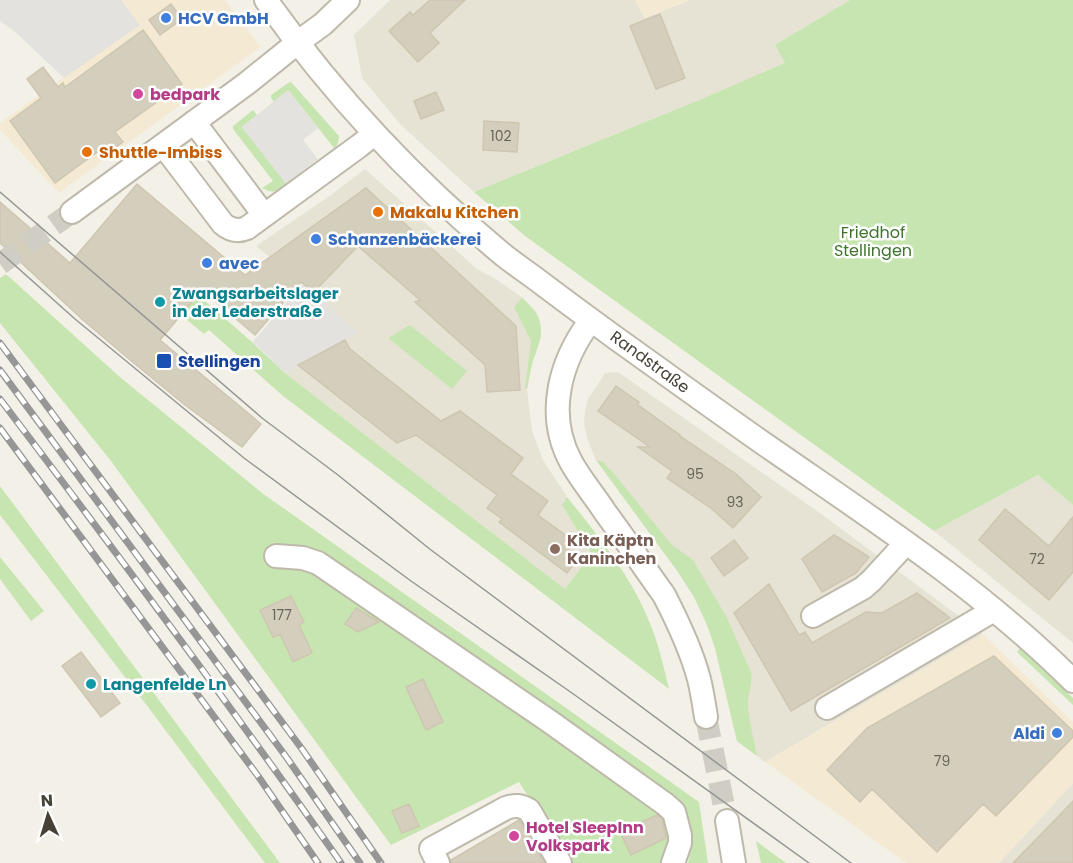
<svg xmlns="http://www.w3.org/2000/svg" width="1073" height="863" font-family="Poppins,sans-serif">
  <rect width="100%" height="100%" fill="#f3f1e7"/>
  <path fill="#e6e3d5" d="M390,0H635L645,18L690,0H850L775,45L786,63L704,98L474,192L400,124L362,78L354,35Z
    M365,169L477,269L494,278L523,298L535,310L538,316L541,328V337L532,364L527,389L532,431L543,460L567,497L562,505L590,551L589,557L565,589L285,373L356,333L314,292L256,246L331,195Z
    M618,372L820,513L983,634L765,762L737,741L715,648L707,625L694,597L678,572L596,460L588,441L584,424L585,410L588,399L605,373Z
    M1038,475L1073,505V643L934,531Z
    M1073,783V863H999Z"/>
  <path fill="#f4ead3" d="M60,0H225L261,47L59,193L0,130V123L63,78Z
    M635,0H690L645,18Z
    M983,634L1073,722V783L999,863H906L765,762Z"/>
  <path fill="#c7e5b1" d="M850,0H1073V505L1038,475L934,531L525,236L474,192L704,98L785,63L775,45Z
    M291,82L339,136C339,148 331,152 322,159L321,158L334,148L289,91L274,102L271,98V95L288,83Z
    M253,110L257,115L242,127L287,184L296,177L298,178C285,187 278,197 262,188L273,181L233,129V126Z
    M6,274L121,378L262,493L699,802L708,863H688L691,846L674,841L662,863H571L519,782L391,845L111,461L0,323V278Z
    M198,295L252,342L285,373L565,589L589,557L590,551L562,505L567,497C599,537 633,578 651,626C659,646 664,668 669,689L283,396L209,330L204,334L181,315Z
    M522,298C548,321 543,332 533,361C530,370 529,380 527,389H525L531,341L514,307Z
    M410,325L467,371L452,389L388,338Z
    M596,460L603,462L616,476L671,544L693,560L726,616L751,672C753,684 748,693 748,705C749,722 754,739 757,756L737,741L715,648L707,625L694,597L678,572Z
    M0,486L280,863H265L145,703L0,515Z
    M0,557L44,611L31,621L0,579Z
    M1020,648L1073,698V705L1017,652Z
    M756,841L786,863H761Z"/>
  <path fill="#e4e2df" d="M0,0H121L140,25L64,78L14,31L0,21Z
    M288,90L318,128L303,140L318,159L286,184L242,127Z
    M303,283L314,292L357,333L285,373L253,342Z"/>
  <path fill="#d4cebd" stroke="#cec6b0" stroke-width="1.5" d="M430,0H465L430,33L439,43L418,62L389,31L410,12L413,15Z
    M171,4L182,19L160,35L149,20Z
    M660,14L685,78L656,89L630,26Z
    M143,30L182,84L115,132L123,142L104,155L100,150L55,183L10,121L41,98L27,79L43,67L58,87L63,83L65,87Z
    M436,92L444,110L421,119L414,101Z
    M484,121L519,123L517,152L483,150Z
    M137,184L245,275L366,188L516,326L520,390L487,392L485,365L415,302L420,300L358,246L314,292L301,282L255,335L202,290L160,340L261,424L242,447L185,405L135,364L83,320L0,243V202L70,263Z
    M345,340L350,349L441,421L460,411L523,458L511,474L548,501L538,515L568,537L562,544L579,557L567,573L499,522L502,519L487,508L497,495L416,435L397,443L298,365Z
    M616,386L639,402L638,405L680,435V436L736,474L761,497L733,528L712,509L667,478L672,471L638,447H650L598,411Z
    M1005,509L1049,546L1073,517V572L1049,600L979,540Z
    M834,535L869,557L856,573L822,592L802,559Z
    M734,540L748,558L724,576L711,558Z
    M769,584L799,635L805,632L812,643L866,612L882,613L917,593L950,618L791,711L734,613Z
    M291,596L304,622L299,625L312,653L293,662L280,634L273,637L260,610Z
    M356,608L379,622L358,632L345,624Z
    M81,652L120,703L101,717L62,666Z
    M994,656L1073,731V737L996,816L983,804L937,852L872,789L860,802L827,770L867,728Z
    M423,679L443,722L426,730L406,687Z
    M1073,801V863H1013L1054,821Z
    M409,804L419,826L402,833L392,811Z
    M657,815L662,819L666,838L631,855L620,832Z
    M519,820L544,863H451V860Z"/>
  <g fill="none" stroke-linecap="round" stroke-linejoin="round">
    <path stroke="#d0cec4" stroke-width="22" stroke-dasharray="22 11" stroke-linecap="butt" d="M0,264L72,212
      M706,717L727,821"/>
    <defs>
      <path id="minor" d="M266,0C333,94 412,179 501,253C513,263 527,272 540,282C565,301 591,320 617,339C669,376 721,414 773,450C877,522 983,591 1073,681
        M194,122L264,215
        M163,145L223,224C230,230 238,232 247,228L359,146L374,134
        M72,212L246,84L297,43L323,24L348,0
        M591,320C560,361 545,414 571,462C581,480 594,495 605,512C625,539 644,567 664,595C678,622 691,649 699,679C702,691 704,704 706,717
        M276,556L303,558L318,563L549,721L665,804L674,812L680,835V843L673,863
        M813,616L863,588L872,580L906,543
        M827,708L994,610
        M727,821L734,863
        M438,863L431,849L506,808C515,805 520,805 529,810L560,863"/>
    </defs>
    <use href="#minor" stroke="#beb9aa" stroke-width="26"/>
    <use href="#minor" stroke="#fff" stroke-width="22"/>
    <path stroke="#969696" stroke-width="1.5" d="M0,192L262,418L338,475L431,550L851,863
      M0,252L75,319L244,458L411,581L572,693L809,863"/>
    <defs>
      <path id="rail" d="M0,343L302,749L381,863
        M0,370L287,758L360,863
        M0,399C116,552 231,706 341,863
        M0,428L258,776L318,863"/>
    </defs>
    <use href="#rail" stroke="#969696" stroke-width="7"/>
    <use href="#rail" stroke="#fff" stroke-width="4.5" stroke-dasharray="14" stroke-linecap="butt"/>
  </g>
  <g fill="#3f7fe0" stroke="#fff" stroke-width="2">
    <circle cx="166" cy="18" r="6"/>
    <circle cx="316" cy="239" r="6"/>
    <circle cx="207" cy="263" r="6"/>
    <circle cx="1057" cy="733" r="6"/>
  </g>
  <g fill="#d1479c" stroke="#fff" stroke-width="2">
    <circle cx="138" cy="94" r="6"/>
    <circle cx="514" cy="836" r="6"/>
  </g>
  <g fill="#e8710a" stroke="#fff" stroke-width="2">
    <circle cx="87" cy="152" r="6"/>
    <circle cx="378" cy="212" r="6"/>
  </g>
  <g fill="#0f9aa8" stroke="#fff" stroke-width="2">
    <circle cx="160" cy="302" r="6"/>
    <circle cx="91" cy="684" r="6"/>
  </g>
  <rect fill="#1a4fb4" stroke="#fff" stroke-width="2" x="156" y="353" width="16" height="16" rx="3"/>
  <circle fill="#8d6e63" stroke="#fff" stroke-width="2" cx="555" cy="549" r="6"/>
  <g text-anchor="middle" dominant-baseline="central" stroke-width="5" stroke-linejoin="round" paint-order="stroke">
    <g font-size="14" fill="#696458">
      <text x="501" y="136">102</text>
      <text x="695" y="474">95</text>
      <text x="735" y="502">93</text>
      <text x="1037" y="559">72</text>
      <text x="282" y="615">177</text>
      <text x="942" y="761">79</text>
    </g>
    <g font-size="16" font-weight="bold" fill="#366cbe" stroke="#fff" text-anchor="start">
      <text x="178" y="18">HCV GmbH</text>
      <text x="328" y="239">Schanzenbäckerei</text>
      <text x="219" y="263">avec</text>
      <text x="1045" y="733" text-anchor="end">Aldi</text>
    </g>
    <g font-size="16" font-weight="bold" fill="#b23c85" stroke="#fff" text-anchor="start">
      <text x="150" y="94">bedpark</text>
      <text x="526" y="827">Hotel SleepInn<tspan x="526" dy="18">Volkspark</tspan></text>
    </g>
    <g font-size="16" font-weight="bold" fill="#c56008" stroke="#fff" text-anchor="start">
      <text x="99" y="152">Shuttle-Imbiss</text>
      <text x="390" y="212">Makalu Kitchen</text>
    </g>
    <g font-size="16" fill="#3e742c" stroke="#fff">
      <text x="873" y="232">Friedhof<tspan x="873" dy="18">Stellingen</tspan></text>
    </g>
    <g font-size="16" font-weight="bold" fill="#0d838f" stroke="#fff" text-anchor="start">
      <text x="172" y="293">Zwangsarbeitslager<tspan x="172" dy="18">in der Lederstraße</tspan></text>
      <text x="103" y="684">Langenfelde Ln</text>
    </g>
    <g font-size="16" font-weight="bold" fill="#164399" stroke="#fff" text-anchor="start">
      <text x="178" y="361">Stellingen</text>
    </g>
    <g font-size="16" fill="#454136" stroke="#fff">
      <text transform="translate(650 362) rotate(36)">Randstraße</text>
    </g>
    <g font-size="16" font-weight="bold" fill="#785e54" stroke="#fff" text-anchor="start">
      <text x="567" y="540">Kita Käptn<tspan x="567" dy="18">Kaninchen</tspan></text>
    </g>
  </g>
  <g transform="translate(48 815) rotate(356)" stroke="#ffffff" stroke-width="4.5" paint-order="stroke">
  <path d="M0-4.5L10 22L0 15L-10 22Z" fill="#454136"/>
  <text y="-9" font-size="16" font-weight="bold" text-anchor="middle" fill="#454136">N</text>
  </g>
</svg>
